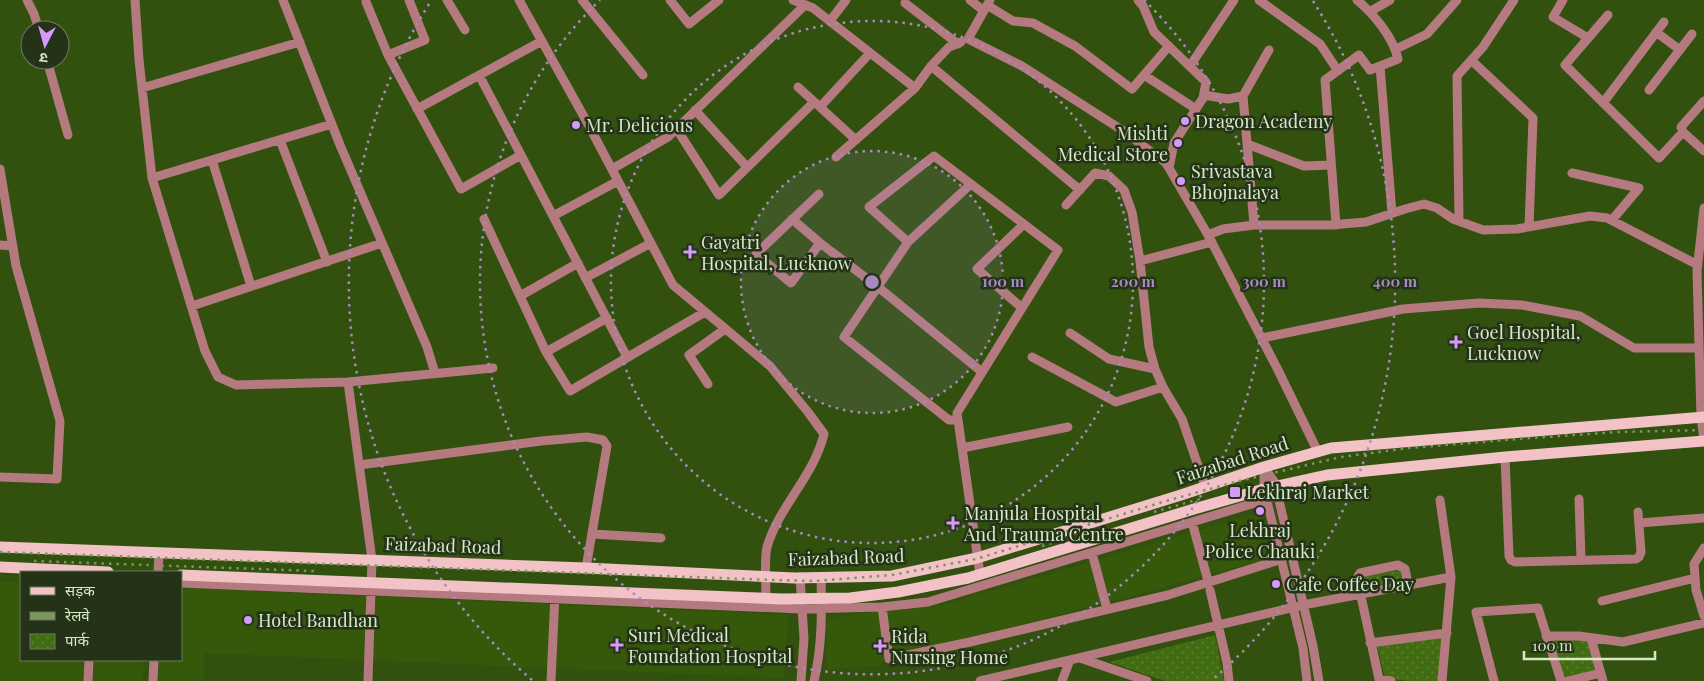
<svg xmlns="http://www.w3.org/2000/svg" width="1704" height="681" font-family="'Playfair Display','Noto Sans Devanagari',serif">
  <defs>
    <pattern id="park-dots" width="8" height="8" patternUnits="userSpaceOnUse" patternTransform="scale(1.25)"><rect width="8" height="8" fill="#426c11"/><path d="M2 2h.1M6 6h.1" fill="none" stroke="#5c8132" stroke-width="1.8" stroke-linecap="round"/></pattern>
  </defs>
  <rect width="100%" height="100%" fill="#32510f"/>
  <path fill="#35580b" d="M1258,513L1270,558L1102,604L927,648L893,653L880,666L827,669L826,618L943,605Z
    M0,581L21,582V660H144L143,681H0Z
    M181,588L789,615L784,678L205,653L204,681H157L159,660H181Z"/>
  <path fill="url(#park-dots)" d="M1402,570L1404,583L1364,590L1362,577Z
    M1215,635L1224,681H1165L1110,662Z
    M1443,636L1439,681H1408L1385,678L1377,645Z
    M1551,638L1589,640L1598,672L1563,681Z"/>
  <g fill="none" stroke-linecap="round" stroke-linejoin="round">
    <path stroke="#b47a80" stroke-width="9" d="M27,0L34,14L39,30
      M135,0L139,60L152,178L205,351L218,377L236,385L348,382L372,560L368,681
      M283,0L340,145L427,347L435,373
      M447,0L465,30
      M519,0L588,124L673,285L770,366L808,412L824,434C814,476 779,506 767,547C764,560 766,583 766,597
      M582,0L643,75
      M670,0L689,24L719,0
      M793,0L813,8L915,88
      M970,0L984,11
      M990,0L968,39L1022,66L1125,132L1166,163L1208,235L1277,368L1318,452
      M1138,0L1143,6L1154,32L1206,82L1203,98L1174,143L1169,168
      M1259,0L1320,44L1338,71
      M1563,0L1553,17L1588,38
      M366,2L388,55L461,189L521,155
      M905,3L958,44
      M987,5L1013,21L1033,23L1075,46L1132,89L1169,46
      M1371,11L1390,0
      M1608,15L1565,65L1659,158L1683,132L1704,151
      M830,21L846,0
      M1656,32L1680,50
      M1396,49L1427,34L1457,0
      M388,55L425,40L409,0
      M47,60L68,135
      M1471,60L1533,118L1529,227
      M931,66L949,47L961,42
      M1190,66L1234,0
      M1380,66L1392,213
      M479,75L627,357
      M1144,75L1196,109
      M798,87L856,140
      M142,88L300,42
      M1649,90L1692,34
      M1204,95L1228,99L1243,96L1269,50
      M1243,96L1254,225
      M1603,103L1664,22
      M820,107L870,53
      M417,109L542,41
      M695,110L747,167
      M676,128L719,195L814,102
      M1683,132L1681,127L1704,101
      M280,140L327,262
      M1247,144L1304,166L1331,165
      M836,157L915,88L931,66L1080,190
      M212,160L251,286
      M0,169L16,266L60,421L57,479L0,477
      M612,169L668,137L805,5
      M1572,173L1639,188L1612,220
      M152,178L332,124
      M819,194L756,254L791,283L820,243
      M1066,205L1095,173L1109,176L1124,190L1132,212L1140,261L1149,347L1155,369L1163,387L1182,419L1205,486
      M553,216L618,181
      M484,219L546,352L570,391L705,312
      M792,219L820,243L878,287L982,372
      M1459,221L1457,76L1483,47L1514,0
      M1336,225L1325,80L1359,55L1370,70L1398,59C1393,37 1374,14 1357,0
      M1208,235L1223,229L1254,225H1331L1366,222L1405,209L1424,204L1437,208L1453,219L1483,230L1517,229L1590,216L1607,218L1698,265
      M908,242L869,207L934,156L1058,250L957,413L980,574
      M0,245L13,246
      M1140,261L1212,242
      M585,278L651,243
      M520,296L578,263
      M192,306L382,243
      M1022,308L977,269L1024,224
      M1070,333L1109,359L1155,369
      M1262,338L1403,309L1479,303L1522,305L1580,316L1634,348H1699
      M546,352L607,318
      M1032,357L1116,402L1163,387
      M348,382L493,368
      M708,384L689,355L725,329
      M958,420H949L844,337L908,242L971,184
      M1704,441L1701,417L1697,271L1704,208
      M962,448L1068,427
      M1505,457L1509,556L1511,560L1515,562L1636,559L1639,557L1641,552L1638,512
      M359,465L541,441L587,437L603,440L607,446L586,568
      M1264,467L1278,487V496L1313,646L1319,681
      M1264,467V489L1303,648L1307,681
      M1579,499L1581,559
      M1440,500L1451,577L1442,681
      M1192,522L1208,581
      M1639,523L1704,518
      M592,534L661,538
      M1704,548L1694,564L1696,590L1704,616
      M1092,553L1107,609
      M158,572L159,553
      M800,577L804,638L801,681
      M181,583L801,609L882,607L928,602L1278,496
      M1210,590L1227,663L1229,681
      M1602,601L1695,578
      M882,607L889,659L970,642L1168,595L1282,559
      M1546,636H1579L1623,642L1704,623
      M1591,638L1603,681
      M1370,643L1447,633
      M1080,658L1147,681
      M88,681L89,660
      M153,681L154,660
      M551,681L555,594
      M814,681C822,648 822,612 821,577
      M980,681L1303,605L1451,577
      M1062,681L1070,660
      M1391,681L1379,679L1357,578L1360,573L1398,565L1405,569L1408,584
      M1494,681L1476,612L1538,608L1561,681
      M1568,681L1601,673"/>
    <path stroke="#f2c2c6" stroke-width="11" d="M0,547L586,568L795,578L892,576L977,558L1181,495L1264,467L1331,448L1704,417
      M0,567L108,572
      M181,575L782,599L850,598L898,592L968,578L1194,509L1264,489L1327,475L1505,457L1704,441"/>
    <path stroke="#7c9662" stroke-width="2.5" stroke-dasharray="2.5 5" stroke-linecap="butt" d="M1154,512L1200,499
      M1042,546L1087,532
      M0,552L774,580L815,581L892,575L976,559L1166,501L1235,482L1341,457L1409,448L1530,438L1618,432L1704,430
      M34,561L314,571"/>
  </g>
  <circle cx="872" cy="282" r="131" fill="#a88ac3" fill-opacity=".12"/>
  <g fill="none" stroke="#a88ac3" stroke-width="2.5" stroke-dasharray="2.5 5">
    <circle cx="872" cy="282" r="131"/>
    <circle cx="872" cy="282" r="261"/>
    <path d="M1144 0A392 392 0 1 1 600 0"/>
    <path d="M532 680A523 523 0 0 1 431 1M1313 1A523 523 0 0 1 1212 680"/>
  </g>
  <g fill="#d69bfa" stroke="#243217" stroke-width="2">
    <circle cx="1185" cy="121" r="5"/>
    <circle cx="576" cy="125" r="5"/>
    <circle cx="1178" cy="143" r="5"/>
    <circle cx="1181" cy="181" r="5"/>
    <path d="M687.5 244.5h5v5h5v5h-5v5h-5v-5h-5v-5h5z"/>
    <path d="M1453.5 334.5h5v5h5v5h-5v5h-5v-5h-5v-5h5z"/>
    <rect x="1229" y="486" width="12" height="12" rx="2.5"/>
    <circle cx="1260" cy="511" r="5"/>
    <path d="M950.5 515.5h5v5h5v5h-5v5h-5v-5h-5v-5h5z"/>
    <circle cx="1276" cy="584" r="5"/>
    <circle cx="248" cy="620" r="5"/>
    <path d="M614.5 637.5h5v5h5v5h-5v5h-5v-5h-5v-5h5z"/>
    <path d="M877.5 638.5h5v5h5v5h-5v5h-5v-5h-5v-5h5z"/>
  </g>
  <g text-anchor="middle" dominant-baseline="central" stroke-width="5" stroke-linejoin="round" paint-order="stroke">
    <g font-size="18" fill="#d5e9c7" stroke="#243217" text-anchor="start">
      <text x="1195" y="121">Dragon Academy</text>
      <text x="586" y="125">Mr. Delicious</text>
      <text x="1168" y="133" text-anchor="end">Mishti<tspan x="1168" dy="21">Medical Store</tspan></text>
      <text x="1191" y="171">Srivastava<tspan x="1191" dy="21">Bhojnalaya</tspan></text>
      <text x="701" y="242">Gayatri<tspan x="701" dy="21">Hospital, Lucknow</tspan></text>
      <text x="1467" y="332">Goel Hospital,<tspan x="1467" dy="21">Lucknow</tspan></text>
      <text x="1246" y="492">Lekhraj Market</text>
      <text x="964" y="513">Manjula Hospital<tspan x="964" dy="21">And Trauma Centre</tspan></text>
      <text x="1260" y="530" text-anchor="middle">Lekhraj<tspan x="1260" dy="21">Police Chauki</tspan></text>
      <text x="1286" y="584">Cafe Coffee Day</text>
      <text x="258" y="620">Hotel Bandhan</text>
      <text x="628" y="635">Suri Medical<tspan x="628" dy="21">Foundation Hospital</tspan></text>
      <text x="891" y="636">Rida<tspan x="891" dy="21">Nursing Home</tspan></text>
    </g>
    <g font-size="18" fill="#d5e9c7" stroke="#243217">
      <text transform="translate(1232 460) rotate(-18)">Faizabad Road</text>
      <text transform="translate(443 545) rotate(2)">Faizabad Road</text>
      <text transform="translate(846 557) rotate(-2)">Faizabad Road</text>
    </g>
  </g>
  <circle cx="872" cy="282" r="8" fill="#a88ac3" stroke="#243217" stroke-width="2.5"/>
  <g font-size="15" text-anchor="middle" font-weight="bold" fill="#a88ac3" stroke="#243217" stroke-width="5" stroke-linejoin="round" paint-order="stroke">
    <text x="1003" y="287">100 m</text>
    <text x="1133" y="287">200 m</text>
    <text x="1264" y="287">300 m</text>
    <text x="1395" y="287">400 m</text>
  </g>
  <rect x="20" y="571" width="162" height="90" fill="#243217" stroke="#6b7b5d"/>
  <rect x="30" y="587" width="25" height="8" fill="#f2c2c6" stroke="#6b7b5d"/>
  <text x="65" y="596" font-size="15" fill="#d5e9c7">सड़क</text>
  <rect x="30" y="612" width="25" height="8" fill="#7c9662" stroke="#6b7b5d"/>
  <text x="65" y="621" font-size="15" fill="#d5e9c7">रेलवे</text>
  <rect x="30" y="634" width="25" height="15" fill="url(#park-dots)" stroke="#6b7b5d"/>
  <text x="65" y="646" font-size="15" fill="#d5e9c7">पार्क</text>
  <g transform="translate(45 45) rotate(186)"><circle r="24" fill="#243217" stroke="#6b7b5d"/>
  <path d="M0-4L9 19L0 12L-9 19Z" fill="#d69bfa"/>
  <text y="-8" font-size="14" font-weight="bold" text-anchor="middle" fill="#d5e9c7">उ</text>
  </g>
  <path d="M1524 651v8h131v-8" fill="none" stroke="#d5e9c7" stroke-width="2.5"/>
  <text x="1532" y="651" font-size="15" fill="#d5e9c7" stroke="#243217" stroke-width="4" paint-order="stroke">100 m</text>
</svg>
